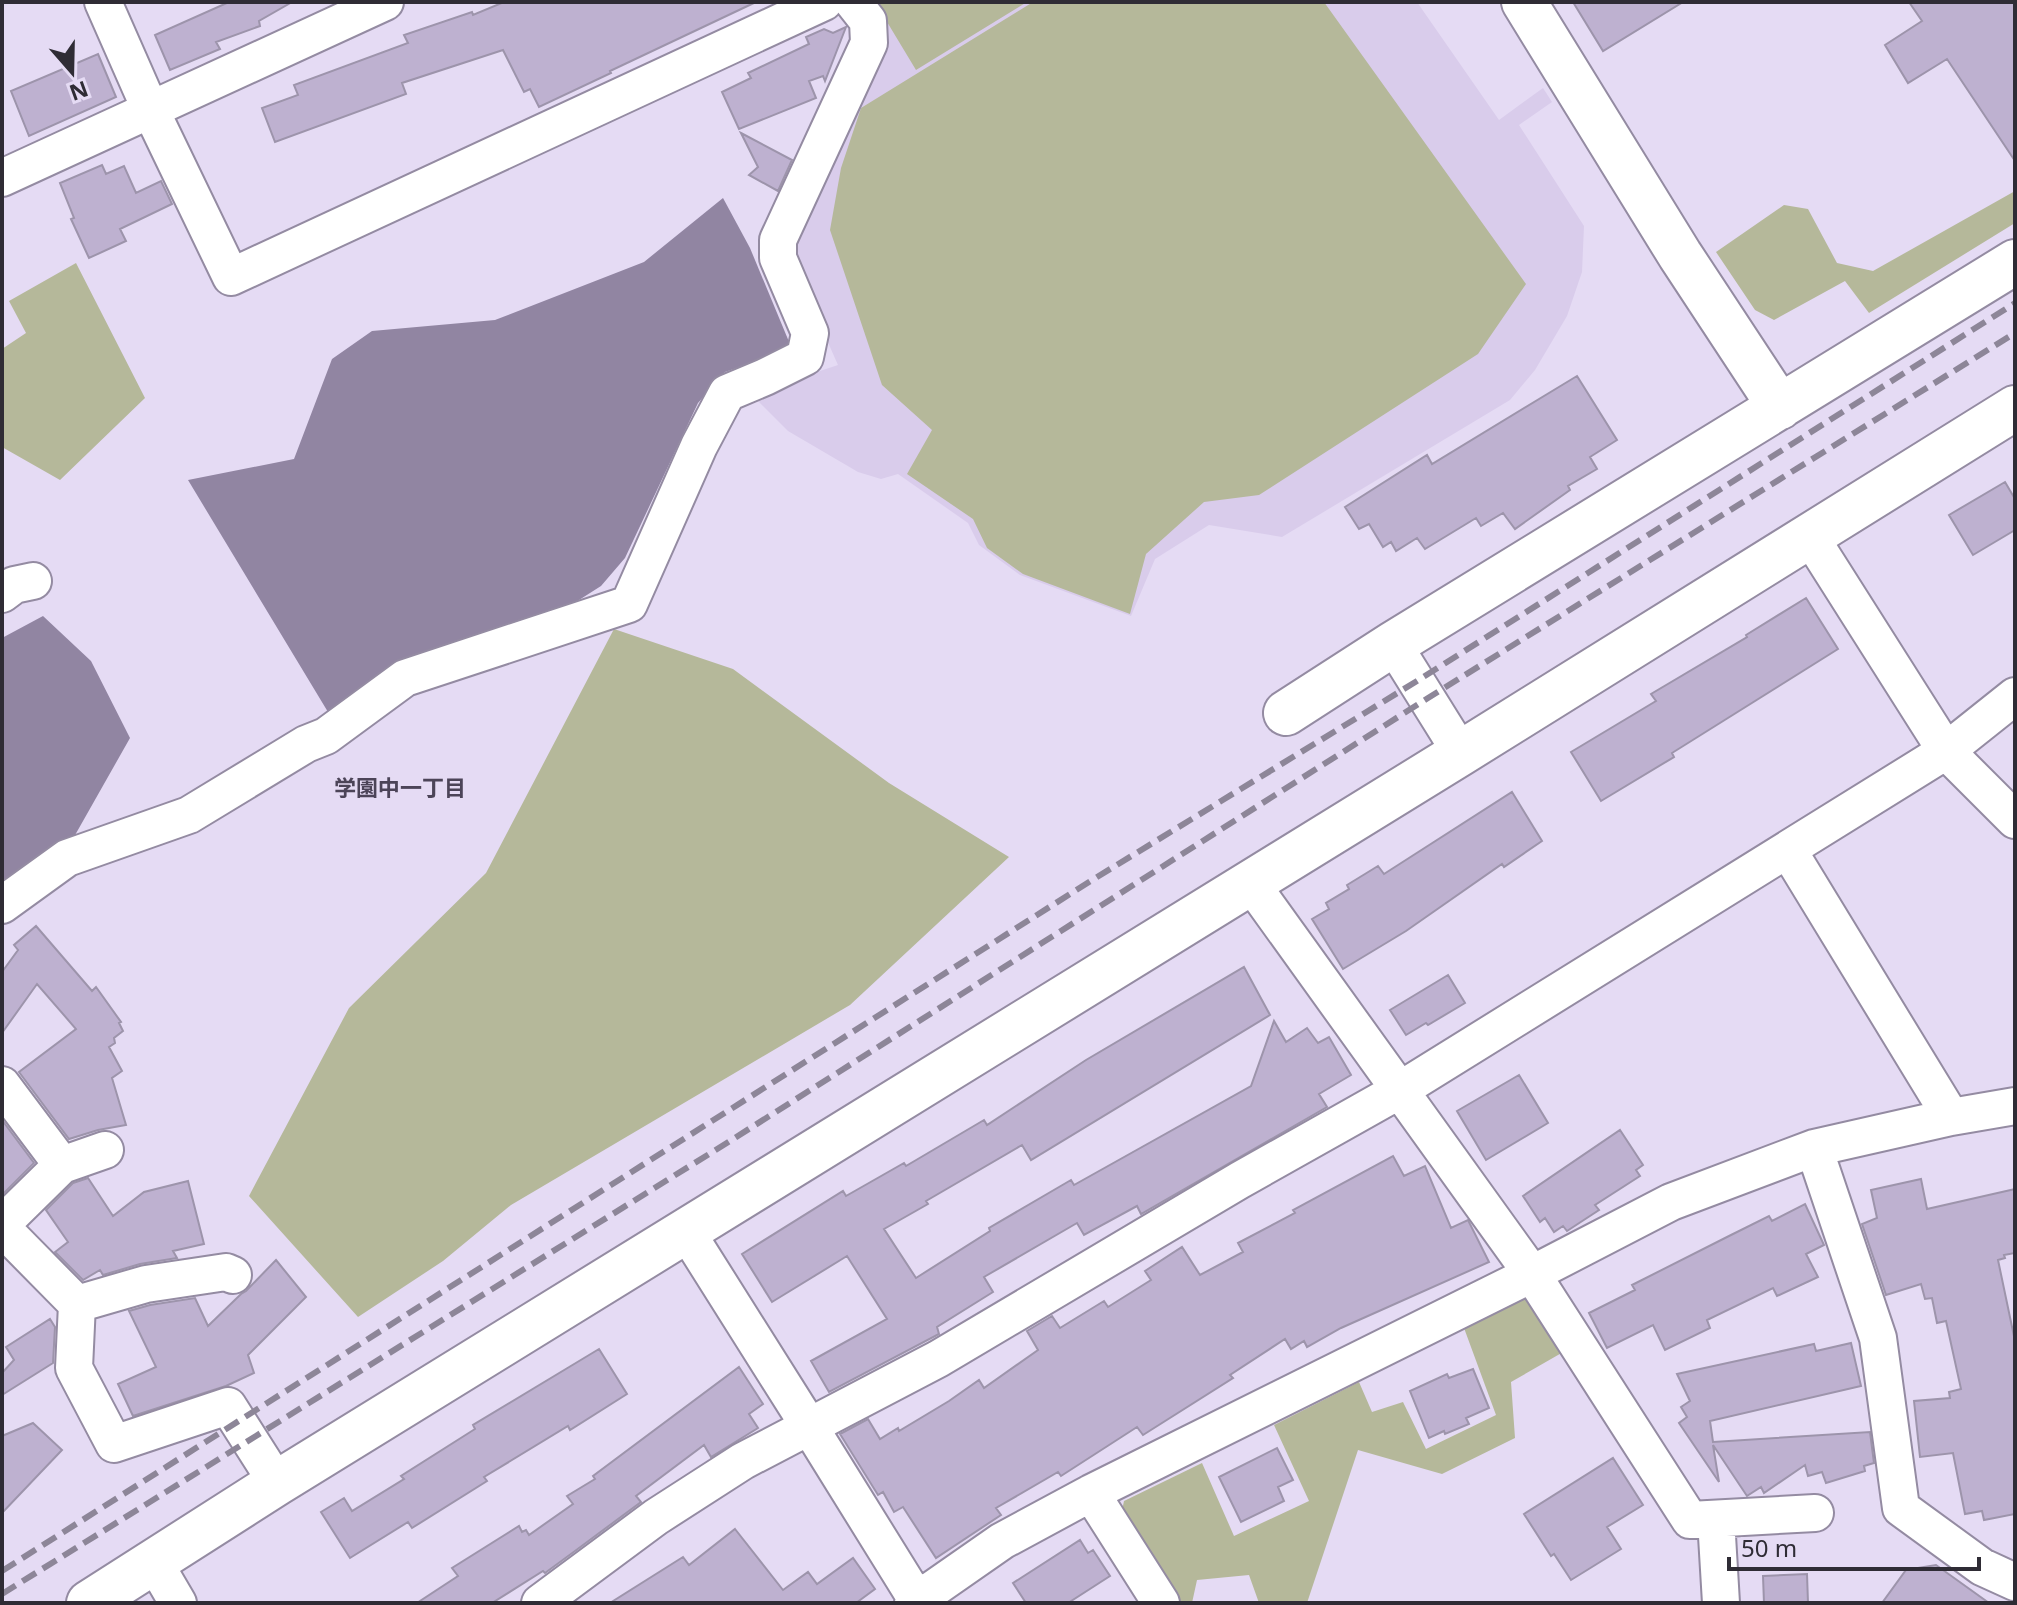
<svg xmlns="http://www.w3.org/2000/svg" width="2017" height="1605" font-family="'Noto Sans','Noto Sans JP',sans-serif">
  <rect width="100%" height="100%" fill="#e5dbf4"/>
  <path fill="#d9cceb" d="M874,2H1417L1499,120L1543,88L1552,102L1519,125L1584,226L1582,272L1567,316L1535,370L1510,400L1282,537L1209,525L1155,559L1131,616L1020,575L979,545L968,523L898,474L881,479L858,472L788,431L751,394L838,365L788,252Z"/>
  <path fill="#b5b89a" d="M875,2H1027L916,70Z
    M1033,2H1324L1526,284L1478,354L1259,495L1204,502L1146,554L1130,614L1023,574L987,548L973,519L907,474L932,430L882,385L830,230L841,168L861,108Z
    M2015,191V223L1869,313L1845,281L1774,320L1755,310L1716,252L1784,205L1808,209L1837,263L1873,271Z
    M76,263L145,398L60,480L2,447V349L26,333L9,301Z
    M614,629L733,669L889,783L1009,857L850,1005L511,1205L443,1261L358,1317L249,1196L349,1008L486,873Z
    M1522,1296H1532L1565,1351L1511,1382L1515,1438L1442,1474L1358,1450L1307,1603H1259L1249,1575L1197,1580L1192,1603H1177L1120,1520L1124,1501L1202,1463L1234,1536L1309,1501L1274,1425L1359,1382L1372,1412L1403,1402L1426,1449L1496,1415L1464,1328Z"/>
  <path fill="#9185a2" d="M723,198L750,248L792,349L725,372L698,403L625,558L601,586L568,607L331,717L188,480L294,459L332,359L372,331L495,320L644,262Z
    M43,616L91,661L130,738L70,844L2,891V638Z"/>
  <path fill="#beb1d0" stroke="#9d94ab" stroke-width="2" d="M229,2H292L259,21L260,26L216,42L220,49L170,70L155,35Z
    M504,2H756L610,71L611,73L539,107L530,89L524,92L503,50L402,83L406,94L275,142L262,108L298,95L294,85L408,43L404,35L472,12L473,15Z
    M1573,2H1683L1603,51Z
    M1909,2H2015V161L1947,59L1908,83L1885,45L1922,21Z
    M846,27L825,81L823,76L809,81L816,98L739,129L722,92L751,78L748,73L809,44L806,37L824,29L833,33Z
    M98,54L116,97L29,136L11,91Z
    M741,133L792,160L778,191L749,175L758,167Z
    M102,165L106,174L124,166L136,193L161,181L172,204L120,229L126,241L89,258L71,219L74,218L60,183Z
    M1577,376L1617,440L1590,457L1597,469L1568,486L1570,490L1515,529L1503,513L1481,526L1476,518L1425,549L1417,538L1396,551L1391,542L1383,547L1369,524L1359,529L1345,507L1427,455L1432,464Z
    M2005,482L2015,499V530L1973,555L1949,515Z
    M1806,598L1838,649L1672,753L1674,757L1601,801L1571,752L1656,701L1651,694L1747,637L1746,635Z
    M1512,792L1542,841L1504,867L1502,864L1406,931L1343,969L1312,919L1329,909L1326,903L1349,889L1347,885L1378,866L1384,874Z
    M36,926L92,991L96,987L121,1022L119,1023L123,1031L114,1038L115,1043L109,1047L122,1071L112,1078L126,1125L98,1130L69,1139L19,1072L76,1029L37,984L2,1033V972L18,950L14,945Z
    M1244,967L1270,1015L1031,1160L1022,1145L926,1201L928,1204L884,1229L916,1278L990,1231L989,1228L1071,1180L1074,1185L1251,1086L1274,1021L1286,1042L1307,1028L1318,1043L1329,1037L1351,1075L1319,1094L1327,1107L1141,1214L1137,1206L1084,1235L1077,1223L984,1277L993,1292L937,1327L939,1334L829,1392L811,1361L887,1319L847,1256L772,1302L742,1254L843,1191L846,1196L904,1163L906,1166L984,1120L987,1125L1086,1060Z
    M1448,975L1465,1003L1428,1025L1426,1023L1406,1035L1390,1010Z
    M1519,1075L1548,1123L1486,1160L1457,1111Z
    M2,1120L34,1163L2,1195Z
    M1620,1130L1643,1165L1636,1170L1640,1176L1595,1205L1599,1210L1567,1231L1563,1226L1554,1232L1545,1218L1540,1222L1523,1196Z
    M1393,1156L1404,1176L1425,1166L1451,1228L1468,1220L1489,1262L1341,1328L1307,1347L1304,1341L1291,1349L1285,1339L1230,1375L1233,1378L1143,1435L1137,1427L1061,1476L1058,1472L996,1508L1001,1515L936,1558L903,1507L894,1512L883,1492L878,1495L840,1434L868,1419L880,1439L898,1428L899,1431L949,1401L979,1380L984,1388L1038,1350L1027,1331L1052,1316L1060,1328L1104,1301L1108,1307L1151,1280L1145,1271L1182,1247L1200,1275L1243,1252L1238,1243L1295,1213L1293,1210Z
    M88,1178L113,1216L144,1192L188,1181L204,1244L173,1251L177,1258L140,1264L103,1275L100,1270L83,1280L55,1252L68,1242L46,1210L73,1183Z
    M1921,1179L1927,1209L2015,1189V1253L2004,1255L2005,1258L1998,1260L2015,1341V1514L1984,1520L1982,1511L1965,1514L1953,1453L1920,1457L1914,1401L1950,1398L1949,1392L1961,1389L1946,1321L1937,1323L1932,1298L1925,1299L1921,1284L1886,1295L1862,1224L1877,1218L1871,1190Z
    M1805,1204L1824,1245L1806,1254L1818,1277L1777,1296L1773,1288L1707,1320L1710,1328L1665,1350L1653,1325L1607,1348L1589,1313L1635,1290L1632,1285L1729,1236L1769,1216L1772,1221Z
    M276,1260L306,1297L248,1355L254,1373L226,1386L133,1416L118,1384L156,1367L129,1311L150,1305L195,1298L208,1326L241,1294L246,1291Z
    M50,1319L55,1327L53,1363L2,1395V1373L14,1360L6,1347Z
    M1851,1343L1861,1386L1710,1421L1713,1442L1870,1432L1874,1463L1864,1466L1865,1471L1826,1483L1822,1472L1808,1476L1805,1465L1764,1493L1761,1487L1747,1496L1713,1445L1719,1482L1679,1423L1687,1417L1681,1407L1690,1401L1677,1374L1814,1344L1816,1351Z
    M599,1349L627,1394L570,1430L568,1426L484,1477L487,1481L412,1528L408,1522L350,1558L321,1512L344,1498L352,1511L404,1479L401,1476L475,1429L473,1425Z
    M739,1367L763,1404L749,1414L758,1428L711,1457L704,1445L636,1496L641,1502L575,1551L545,1573L543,1571L492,1603H417L458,1576L452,1568L519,1526L522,1532L526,1530L529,1535L573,1504L567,1496L595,1479L593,1476Z
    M1473,1369L1489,1408L1466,1418L1469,1424L1445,1434L1444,1431L1429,1438L1410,1391L1447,1374L1449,1378Z
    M33,1423L62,1450L2,1513V1436Z
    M1277,1448L1293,1480L1278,1487L1284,1501L1241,1522L1219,1477Z
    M1613,1458L1643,1505L1607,1527L1621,1549L1571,1580L1554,1554L1551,1556L1524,1514Z
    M735,1529L783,1590L808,1572L817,1584L853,1558L875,1589L856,1603H610L683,1557L689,1565Z
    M1080,1540L1088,1553L1093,1550L1110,1576L1068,1603H1026L1013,1583Z
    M1936,1565L1989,1603H1882L1906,1570Z
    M1807,1574L1808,1603H1764L1763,1576Z"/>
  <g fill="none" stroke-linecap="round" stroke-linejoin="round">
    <defs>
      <path id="street" d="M103,2L151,111L231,277L824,2
        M2,178L385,2
        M1809,535L1946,751L2015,820
        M2,594L14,585L33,581
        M1393,644L1461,753
        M1788,850L1951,1117
        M1250,882L1532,1274L1690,1520L1815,1513
        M2,905L67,858L189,815L306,744L326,736L405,678L629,604L699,446L727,393L765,377L805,357L810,333L778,258V240L869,43L868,21L853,2
        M2,1085L62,1165
        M1814,1148L1878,1338L1901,1508L1982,1567L2015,1582
        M2,1224L62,1165L105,1150
        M2,1228L77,1304L74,1368L114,1444L228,1406L277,1483
        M686,1231L809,1426L917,1600
        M77,1304L146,1284L226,1272L233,1275
        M1091,1493L1161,1603
        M1716,1519L1721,1603
        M154,1562L178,1603
        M540,1603L656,1517L743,1461L938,1359L1240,1180L1400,1090L1946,751L2015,696
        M913,1603L1002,1541L1091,1493L1532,1274L1671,1202L1814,1148L1951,1117L2015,1106"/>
      <path id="secondary" d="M1524,2L1680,255L1780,407
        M1286,713L1393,644L2015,262
        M89,1603L277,1483L1461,753L2015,408"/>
    </defs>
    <use href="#street" stroke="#948ba2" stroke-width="40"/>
    <use href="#secondary" stroke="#948ba2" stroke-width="48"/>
    <use href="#street" stroke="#fff" stroke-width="36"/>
    <use href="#secondary" stroke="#fff" stroke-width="44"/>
    <path stroke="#8d8698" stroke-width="6" stroke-dasharray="16 8" stroke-linecap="butt" d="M2,1571L1089,882L1417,681L2015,303
      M2,1594L730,1141L1428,698L2015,333"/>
  </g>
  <g text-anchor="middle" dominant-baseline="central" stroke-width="6" stroke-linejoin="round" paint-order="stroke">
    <g font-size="22" font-weight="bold" fill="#4c4458" stroke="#e5dbf4">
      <text x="400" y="787">学園中一丁目</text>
    </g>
  </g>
  <rect width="2017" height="1605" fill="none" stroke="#2f2c35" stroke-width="8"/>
  <g transform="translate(72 72) rotate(160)" stroke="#e5dbf4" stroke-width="6" paint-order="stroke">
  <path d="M0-6L14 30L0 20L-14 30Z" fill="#2f2c35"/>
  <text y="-12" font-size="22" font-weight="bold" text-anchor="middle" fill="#2f2c35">N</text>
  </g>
  <path d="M1729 1557v12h250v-12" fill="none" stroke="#2f2c35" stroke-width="4"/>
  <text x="1741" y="1557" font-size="24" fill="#2f2c35" stroke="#e5dbf4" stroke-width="6" paint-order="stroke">50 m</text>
</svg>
